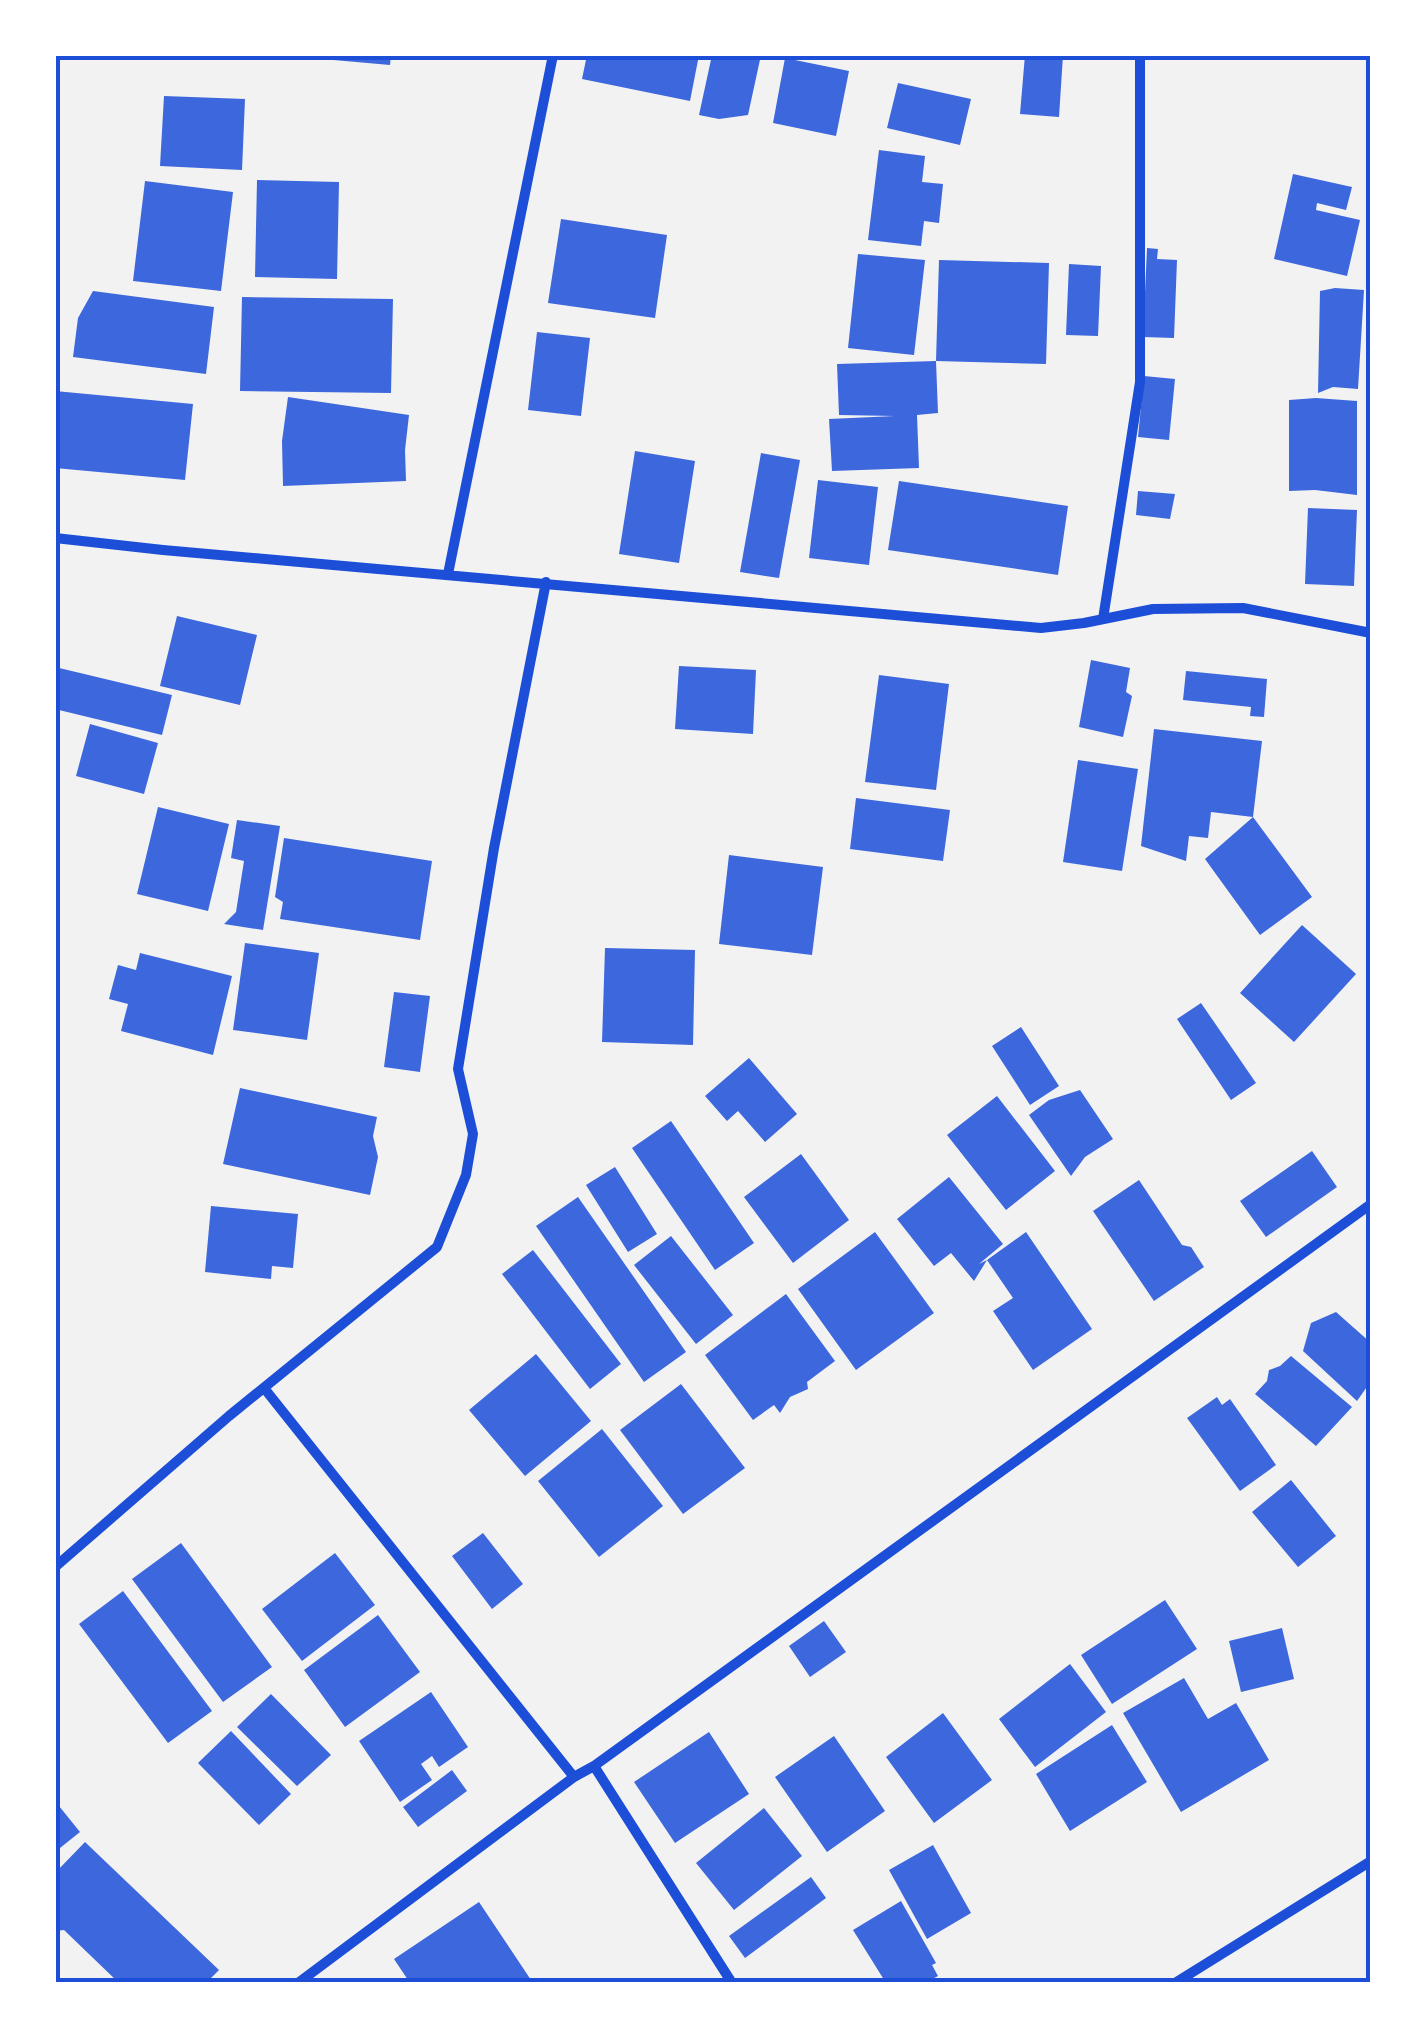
<svg xmlns="http://www.w3.org/2000/svg" width="1426" height="2038" font-family="'Space Grotesk',sans-serif">
  <rect width="100%" height="100%" fill="#f2f2f2"/>
  <path fill="#3d67dc" d="M311,55H391L390,65L311,58Z
    M587,55H699L690,101L582,79Z
    M712,55H761L748,115L719,119L699,115Z
    M1025,55H1063L1059,117L1020,114Z
    M785,58L849,71L836,136L773,123Z
    M898,83L971,99L960,145L887,128Z
    M164,96L245,99L242,170L160,166Z
    M879,150L925,156L922,182L943,184L939,223L924,221L921,246L868,240Z
    M1293,174L1352,187L1346,210L1317,203L1316,210L1360,220L1347,276L1274,259Z
    M257,180L339,182L337,279L255,277Z
    M145,181L233,192L221,291L133,281Z
    M561,219L667,235L655,318L548,303Z
    M1147,248L1158,249L1157,259L1177,260L1174,338L1143,337Z
    M858,254L925,260L914,355L848,348Z
    M939,260L1049,263L1046,364L936,361L938,413L917,415L919,468L832,471L829,419L895,416L839,415L837,364L936,361Z
    M1069,264L1101,266L1098,336L1066,335Z
    M1335,288L1364,290L1358,389L1333,387L1318,393L1320,291Z
    M93,291L214,307L206,374L73,357L78,318Z
    M242,297L393,299L391,393L240,391Z
    M537,332L590,338L581,416L528,410Z
    M1144,376L1175,379L1169,440L1138,437Z
    M55,391L193,404L185,480L55,468Z
    M288,397L409,415L405,450L406,481L283,486L282,441Z
    M1316,398L1357,401V495L1315,490L1289,491V400Z
    M635,451L695,461L679,563L619,554Z
    M761,453L800,460L779,578L740,572Z
    M818,480L878,487L869,565L809,558Z
    M899,481L1068,506L1058,575L888,550Z
    M1138,491L1175,494L1170,519L1136,515Z
    M1308,508L1357,510L1354,586L1305,584Z
    M177,616L257,635L240,705L160,686Z
    M1091,660L1130,668L1126,692L1132,696L1123,737L1079,727Z
    M679,666L756,670L753,734L675,729Z
    M55,667L172,695L162,735L59,710L55,705Z
    M1186,671L1267,679L1264,717L1250,716L1251,707L1183,700Z
    M879,675L949,684L936,790L865,782Z
    M90,724L158,743L144,794L76,776Z
    M1154,729L1262,741L1253,817L1211,812L1208,838L1189,836L1186,861L1141,846Z
    M1078,760L1138,769L1122,871L1063,862Z
    M856,798L950,810L943,861L850,849Z
    M158,807L229,824L208,911L137,894Z
    M1253,817L1312,897L1260,935L1205,859Z
    M237,820L280,826L263,930L224,924L236,912L244,861L231,858Z
    M284,838L432,861L420,940L280,919L283,902L275,897Z
    M729,855L823,867L812,955L719,944Z
    M1302,925L1356,974L1294,1042L1240,993Z
    M245,943L319,953L307,1040L233,1030Z
    M605,948L695,950L693,1045L602,1042Z
    M140,953L232,976L213,1055L121,1031L128,1004L109,999L118,965L136,970Z
    M394,992L430,996L420,1072L384,1067Z
    M1201,1003L1256,1083L1231,1100L1177,1019Z
    M1021,1027L1059,1086L1030,1105L992,1046Z
    M749,1058L797,1114L765,1142L738,1111L727,1121L705,1096Z
    M240,1088L377,1117L373,1136L378,1157L370,1195L223,1164Z
    M1080,1090L1113,1139L1085,1157L1071,1176L1029,1115L1049,1100Z
    M997,1096L1055,1171L1006,1210L947,1135Z
    M671,1121L754,1243L715,1270L632,1148Z
    M1312,1151L1337,1187L1266,1237L1240,1201Z
    M801,1154L849,1220L793,1263L744,1197Z
    M615,1167L657,1234L628,1252L586,1185Z
    M949,1177L1003,1244L979,1264L987,1260L974,1281L951,1253L934,1266L897,1219Z
    M1139,1180L1182,1245L1191,1247L1204,1267L1154,1301L1093,1211Z
    M578,1197L686,1352L644,1382L536,1226Z
    M211,1206L298,1214L293,1268L272,1266L271,1279L205,1272Z
    M875,1232L934,1313L856,1370L798,1289Z
    M1026,1232L1092,1329L1033,1370L993,1311L1013,1298L987,1260Z
    M671,1236L733,1315L696,1344L634,1265Z
    M533,1250L621,1364L590,1389L502,1274Z
    M786,1294L835,1361L807,1382L808,1389L790,1397L780,1413L774,1405L753,1420L705,1355Z
    M1336,1312L1371,1343V1381L1357,1401L1303,1351L1311,1323Z
    M536,1354L591,1421L525,1476L469,1410Z
    M1291,1356L1352,1407L1316,1446L1255,1394L1267,1381L1269,1370L1280,1366Z
    M681,1384L745,1468L683,1514L620,1430Z
    M1217,1397L1222,1405L1230,1399L1276,1465L1240,1491L1187,1418Z
    M602,1429L663,1506L599,1557L538,1481Z
    M1291,1480L1336,1536L1298,1567L1252,1512Z
    M483,1533L523,1584L492,1609L452,1556Z
    M181,1543L272,1667L223,1702L132,1579Z
    M335,1553L375,1605L302,1661L262,1609Z
    M123,1591L212,1711L168,1743L79,1624Z
    M1165,1600L1197,1649L1112,1704L1081,1655Z
    M378,1615L420,1672L345,1727L304,1670Z
    M824,1621L846,1652L810,1677L789,1646Z
    M1282,1628L1294,1679L1241,1692L1229,1641Z
    M1070,1664L1106,1712L1035,1767L999,1719Z
    M1184,1678L1208,1719L1236,1703L1269,1760L1181,1812L1123,1713Z
    M431,1692L468,1747L439,1767L432,1756L421,1764L432,1780L400,1802L359,1741Z
    M271,1694L331,1755L297,1786L237,1727Z
    M943,1713L992,1780L934,1823L886,1757Z
    M1112,1725L1147,1782L1070,1831L1036,1774Z
    M231,1731L291,1794L259,1825L198,1763Z
    M709,1732L749,1794L675,1843L634,1782Z
    M834,1736L885,1811L827,1852L775,1777Z
    M452,1770L467,1791L418,1827L403,1807Z
    M55,1801L80,1832L55,1852Z
    M764,1808L802,1856L734,1910L696,1863Z
    M85,1842L219,1970L206,1983H119L64,1930L55,1931V1873Z
    M933,1845L971,1913L927,1939L889,1870Z
    M811,1877L826,1898L745,1958L729,1936Z
    M901,1901L936,1963L932,1965L938,1976L925,1983H886L853,1930Z
    M479,1902L533,1983H410L394,1959Z"/>
  <g fill="none" stroke-linecap="round" stroke-linejoin="round">
    <path stroke="#1d4ed8" stroke-width="10" d="M55,538L163,550L1041,628L1084,623L1153,609L1243,608L1371,633
      M448,574L553,55
      M1103,619L1140,382V55
      M264,1388L574,1777
      M55,1567L229,1416L437,1247L466,1175L473,1134L458,1069L494,848L546,582
      M594,1766L732,1983
      M298,1983L574,1777L594,1766L1371,1204
      M1175,1983L1371,1861"/>
  </g>
  <rect width="1426" height="2038" fill="none" stroke="#ffffff" stroke-width="115"/>
  <rect x="58" y="58" width="1310" height="1922" fill="none" stroke="#1d4ed8" stroke-width="4"/>
</svg>
